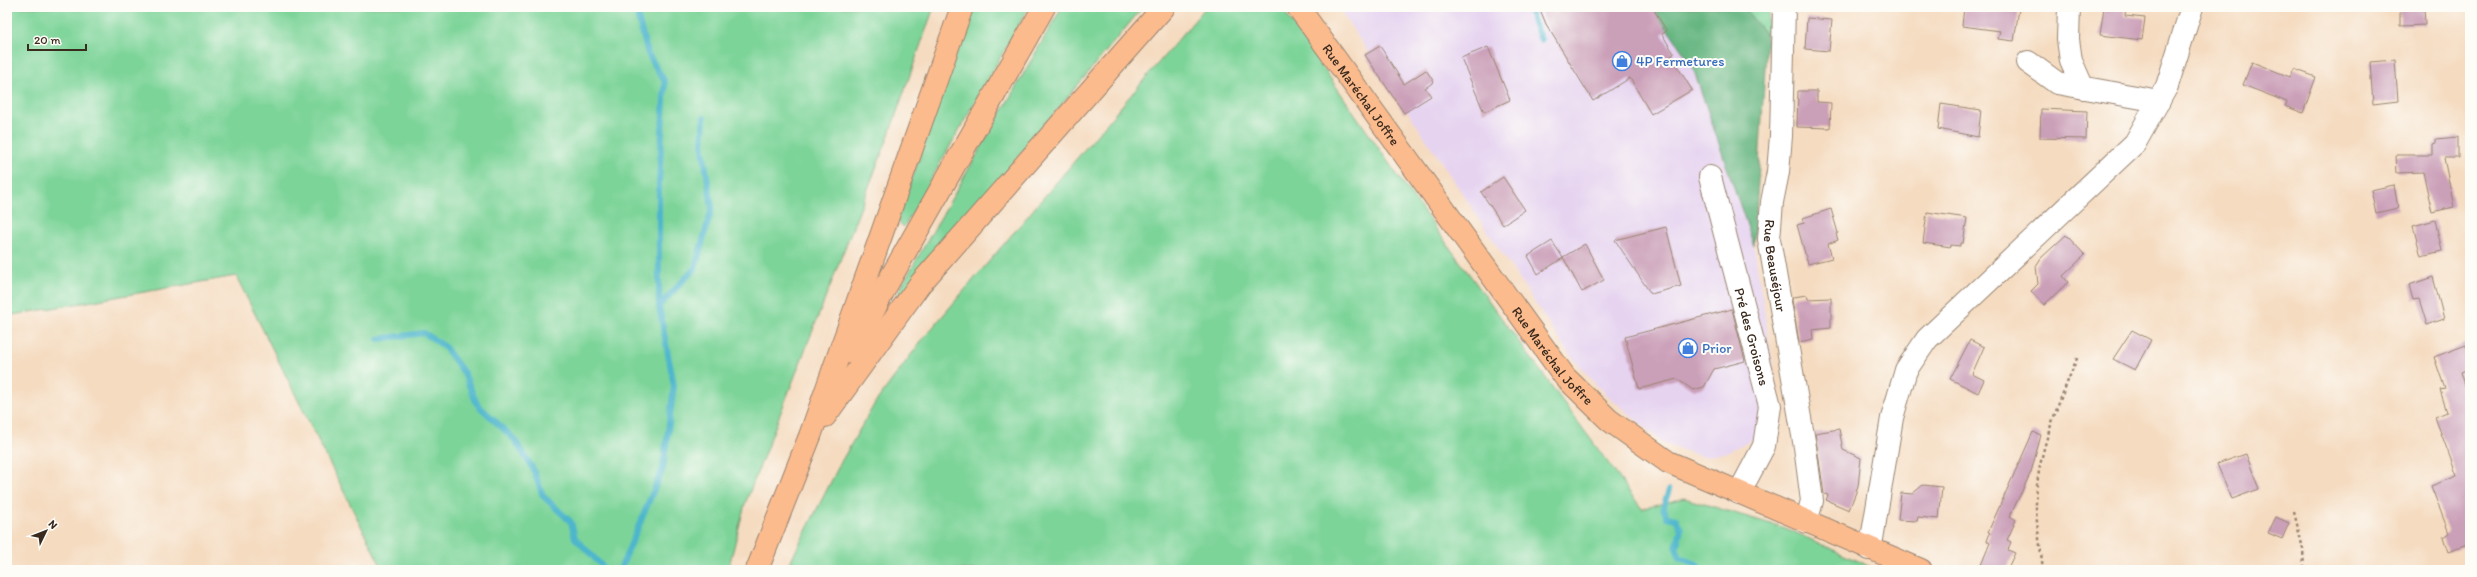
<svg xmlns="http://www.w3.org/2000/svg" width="2477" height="577" font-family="Itim,sans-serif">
  <rect width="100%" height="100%" fill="#fdfcf7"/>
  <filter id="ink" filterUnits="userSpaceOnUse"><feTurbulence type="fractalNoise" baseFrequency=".025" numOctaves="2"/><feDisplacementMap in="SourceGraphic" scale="8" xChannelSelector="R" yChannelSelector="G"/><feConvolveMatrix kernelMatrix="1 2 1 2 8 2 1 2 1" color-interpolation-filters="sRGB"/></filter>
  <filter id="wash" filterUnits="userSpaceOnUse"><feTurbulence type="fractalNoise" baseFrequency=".012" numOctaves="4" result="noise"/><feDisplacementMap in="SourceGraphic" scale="16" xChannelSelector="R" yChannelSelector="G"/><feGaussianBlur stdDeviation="0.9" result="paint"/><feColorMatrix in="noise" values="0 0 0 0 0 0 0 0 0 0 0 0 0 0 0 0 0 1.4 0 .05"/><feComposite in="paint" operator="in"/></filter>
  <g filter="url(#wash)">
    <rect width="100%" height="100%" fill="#f5dcc1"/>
    <path fill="#e6d3f0" d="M1338,7H1652L1692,65L1754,246L1782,424L1725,453L1703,457L1663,443L1599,388L1567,351Z"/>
    <path fill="#7dd499" stroke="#5c7f5c" d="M7,7H934L887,140L745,504L728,570H383L236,276L7,316Z
      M973,7H1029L904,227L897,221Z
      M1062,7H1143L895,304L899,290Z
      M1206,7H1281L1411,195L1642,509L1684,498L1788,529L1877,570H786L841,462L875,403L922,340Z
      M1743,7H1769L1767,36Z"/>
    <path fill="#66b681" stroke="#507050" d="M1652,7H1743L1767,36L1754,246L1692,65Z"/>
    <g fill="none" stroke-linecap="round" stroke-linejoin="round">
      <path stroke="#4eb6cc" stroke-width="6" d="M1528,7L1541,40
        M659,306L695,268L712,208L702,143L704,118
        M378,339L424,333L444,346L464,373L477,404L514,439L533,469L543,496L571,522L575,538L606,570
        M1669,490L1663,508L1667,517L1676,519L1681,529L1676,548L1680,558L1694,563L1702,570
        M620,570L663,468L674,386L659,306V183L665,82L648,54L635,7"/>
    </g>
    <g id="blocks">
      <path fill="#ca9fb8" d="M1539,7H1652L1667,31L1662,34L1674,54L1671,56L1692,90L1651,114L1630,78L1593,101L1546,24Z
        M1964,7L2019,9L2014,41L1998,39L2000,31L1962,26Z
        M2104,7H2126L2125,16L2145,18L2142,40L2100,35Z
        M2400,7H2424L2425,25L2400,26Z
        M1807,18L1832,20L1829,51L1805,49Z
        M1380,46L1404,84L1426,70L1434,82L1425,88L1431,96L1404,113L1365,55Z
        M1488,47L1510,100L1484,112L1461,58Z
        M2395,60L2398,101L2373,104L2370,62Z
        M2252,62L2290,77L2294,69L2316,77L2303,113L2285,106L2287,102L2243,85Z
        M1798,91H1817V102L1831,103L1830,128L1797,127Z
        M1941,104L1981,110L1978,137L1938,129Z
        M2041,109L2087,111L2086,139L2040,138Z
        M2458,137V158H2444L2454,207L2432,212L2423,172L2397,173L2396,155H2433V144L2436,143V139Z
        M1503,177L1525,210L1503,225L1481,192Z
        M2394,185L2398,208L2376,213L2371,190Z
        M1831,209L1838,233L1836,234L1838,240L1828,244L1832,258L1808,264L1797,225L1804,223L1803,218Z
        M1927,212L1967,218L1963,243H1960V246L1951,245V247L1923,243Z
        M2435,220L2442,251L2421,256L2413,226Z
        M1666,227L1681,286L1651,294L1615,240Z
        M2066,235L2085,255L2063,276L2068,282L2044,305L2031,291L2038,284L2036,266L2041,258Z
        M1552,241L1563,258L1538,274L1528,256Z
        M1585,244L1604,280L1582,292L1563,257Z
        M2433,277L2444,319L2427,325L2419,299L2413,300L2409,285Z
        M1807,295L1808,299L1831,298V328L1812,330L1813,339L1799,342L1792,300L1793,297Z
        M1732,309L1745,361L1714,369L1704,387L1693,390L1677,379L1639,389L1625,337Z
        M2132,330L2151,340L2135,370L2113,359Z
        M1970,340L1984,347L1972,374L1984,380L1978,393L1950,379Z
        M2466,345L2470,356V369L2461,372L2470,401V544L2448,552L2443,537L2449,533L2431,486L2457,476L2435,417L2447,412L2440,390L2445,389L2434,357Z
        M1839,429L1843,450L1861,458L1858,487L1849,510L1826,500L1828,495L1824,494L1815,433Z
        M2033,432L2041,435L2031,472L2010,516L2016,520L2007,540L2011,542L2008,550L2015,553L2007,570H1991L1981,565L1990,543L1987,541L1990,533L1988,532Z
        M2246,454L2259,489L2232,499L2217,464Z
        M1923,485L1942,487L1939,519L1918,517L1917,521L1898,520L1901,493L1912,494Z
        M2276,517L2289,523L2282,539L2268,533Z"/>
    </g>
  </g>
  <g filter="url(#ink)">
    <use href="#blocks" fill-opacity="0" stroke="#988370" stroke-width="1"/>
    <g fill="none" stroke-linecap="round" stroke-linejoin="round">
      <defs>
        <g id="minor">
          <path id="s1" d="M1784,7L1781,136L1778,172L1772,202L1769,239L1805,447L1812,501L1806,522"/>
          <path d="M2069,7L2068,39L2071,61L2083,88"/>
          <path d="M2028,62L2057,83L2159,101"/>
          <path id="s2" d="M1710,177L1770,406L1764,446L1739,493"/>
          <path d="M1869,549L1872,539L1892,418L1906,370L1927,339L2135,143L2167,86L2192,7"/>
        </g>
        <g id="major">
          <path id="s3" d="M1298,7L1565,377L1609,420L1668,462L1921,570"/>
          <path d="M852,353L887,284L1044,7"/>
          <path d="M825,416L920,284L1164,7"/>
          <path d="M757,570L810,436L962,7"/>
        </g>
      </defs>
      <use href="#minor" stroke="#988370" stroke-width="24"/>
      <use href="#major" stroke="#988370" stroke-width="24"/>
      <path stroke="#988370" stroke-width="2.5" stroke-dasharray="3 3" stroke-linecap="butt" d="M2294,512L2303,549L2304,570
        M2043,570C2041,550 2037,529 2036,509C2035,456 2058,405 2078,356"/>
      <use href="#minor" stroke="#fff" stroke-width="22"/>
      <use href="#major" stroke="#fbbb8d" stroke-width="22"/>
    </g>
  </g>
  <defs>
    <symbol id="shop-ring" viewBox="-11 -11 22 22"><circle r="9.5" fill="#fdfcf7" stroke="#3f7fe0" stroke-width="1.5"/><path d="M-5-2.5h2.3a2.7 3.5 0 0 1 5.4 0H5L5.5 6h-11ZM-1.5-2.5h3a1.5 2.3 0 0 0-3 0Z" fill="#3f7fe0"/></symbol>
  </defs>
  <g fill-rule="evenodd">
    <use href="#shop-ring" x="1611" y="50" width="22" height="22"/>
    <use href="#shop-ring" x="1677" y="337" width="22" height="22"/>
  </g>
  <g text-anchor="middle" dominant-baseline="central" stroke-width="4" stroke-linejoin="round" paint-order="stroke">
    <g font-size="14" fill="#366cbe" stroke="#fdfcf7" text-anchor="start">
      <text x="1636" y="61">4P Fermetures</text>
      <text x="1702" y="348">Prior</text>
    </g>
    <g font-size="14" fill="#3b2a1e" stroke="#fdfcf7">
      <text stroke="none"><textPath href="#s3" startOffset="108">Rue Maréchal Joffre</textPath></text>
      <text stroke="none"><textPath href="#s1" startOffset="260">Rue Beauséjour</textPath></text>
      <text stroke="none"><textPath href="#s2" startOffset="165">Pré des Groisons</textPath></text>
      <text stroke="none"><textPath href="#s3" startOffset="432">Rue Maréchal Joffre</textPath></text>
    </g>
  </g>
  <rect width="2477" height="577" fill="none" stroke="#fdfcf7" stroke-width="24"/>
  <g transform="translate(46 531) rotate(47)" stroke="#fdfcf7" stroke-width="3" paint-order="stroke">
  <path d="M0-3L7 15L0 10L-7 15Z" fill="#3b2a1e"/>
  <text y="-6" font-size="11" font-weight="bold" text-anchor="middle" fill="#3b2a1e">N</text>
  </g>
  <path d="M28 44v6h58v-6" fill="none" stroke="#3b2a1e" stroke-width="2"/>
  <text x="34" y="44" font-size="12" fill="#3b2a1e" stroke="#fdfcf7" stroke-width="3" paint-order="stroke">20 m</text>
</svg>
